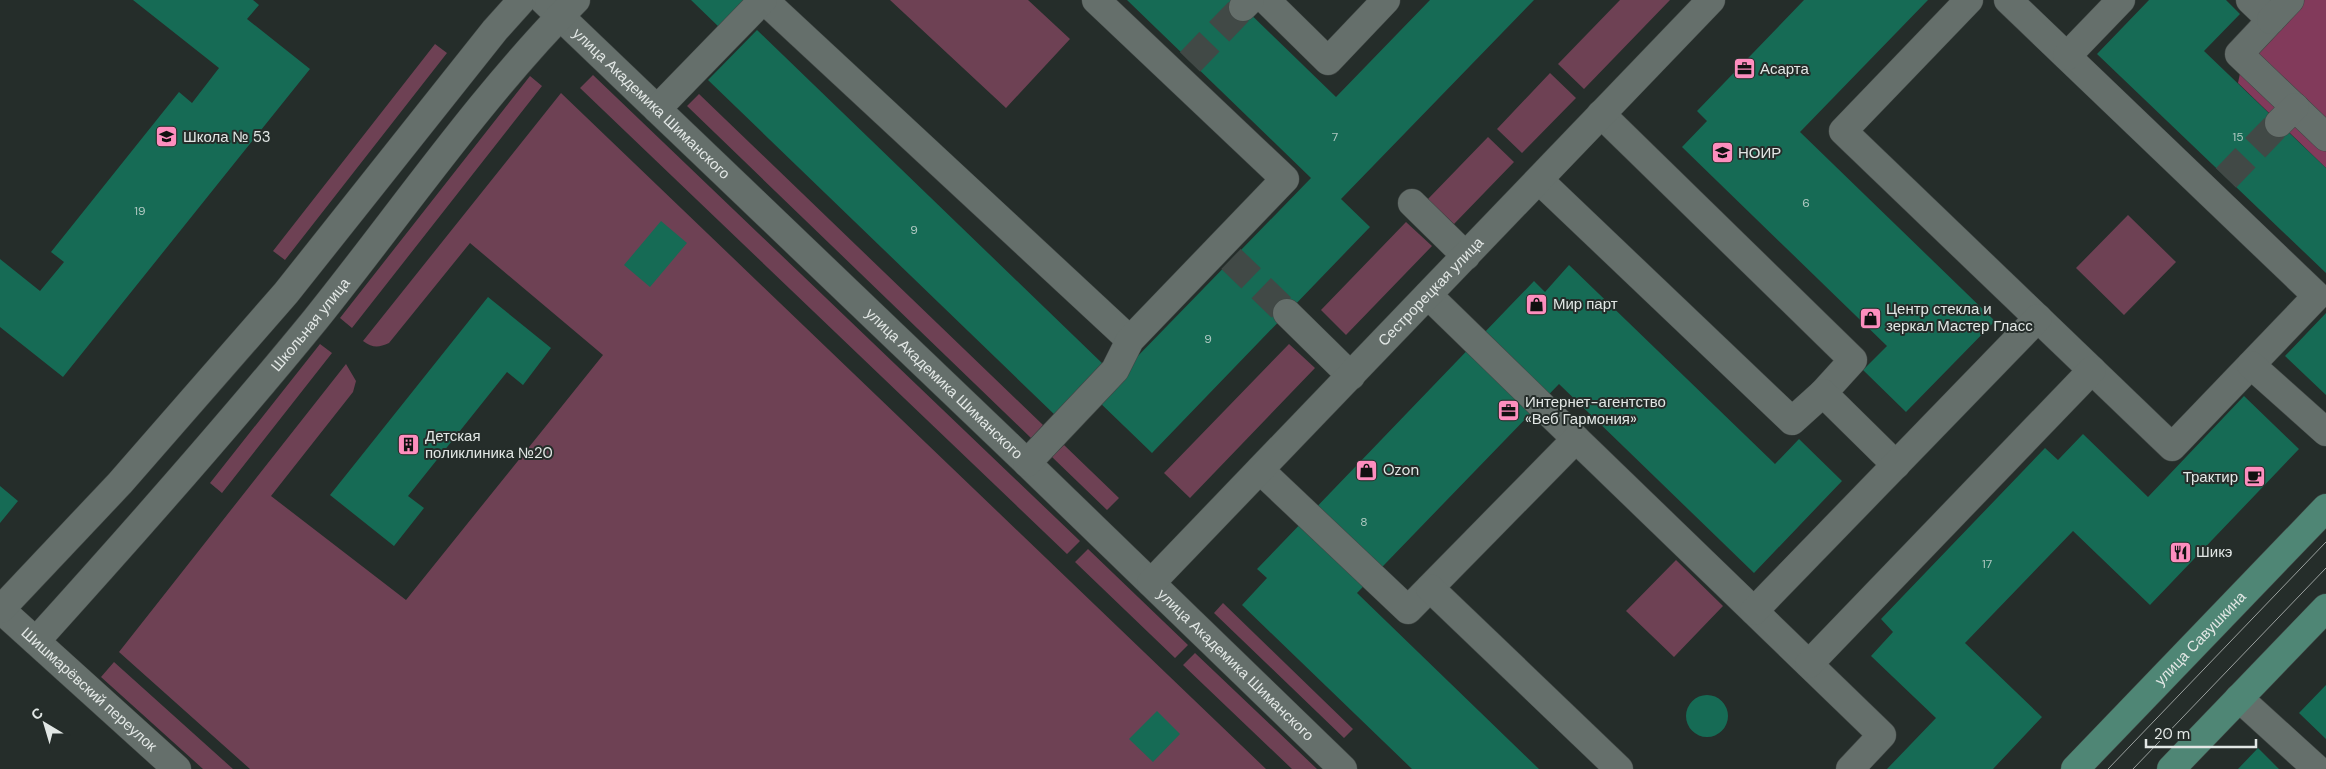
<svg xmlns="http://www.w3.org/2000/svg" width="2326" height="769" font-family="'DM Sans',sans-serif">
  <rect width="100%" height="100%" fill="#252d2a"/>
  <path fill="#6e4154" d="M890,0H1028L1070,39L1006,108Z
    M1620,0H1670L1584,89L1558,64Z
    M435,44L447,53L285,260L273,251Z
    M1550,73L1576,98L1522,153L1497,129Z
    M593,75L1080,541L1067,554L580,88Z
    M530,76L542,86L352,328L340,318Z
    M561,93L1266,769H250L119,652L346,364L356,381L353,392L271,496L406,600L603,355L470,243L389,343C378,348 373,348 363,341Z
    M699,94L1043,425L1031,438L687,106Z
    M1488,137L1514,162L1454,224L1428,199Z
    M2128,215L2176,262L2124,315L2076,268Z
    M1406,222L1432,246L1346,335L1321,310Z
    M320,344L332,353L222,493L210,483Z
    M1289,344L1315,368L1190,498L1164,473Z
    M1064,445L1119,498L1107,510L1052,457Z
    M1088,549L1188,645L1175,658L1075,562Z
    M1676,560L1723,606L1674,657L1626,611Z
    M1223,603L1353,729L1344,738L1214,613Z
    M1195,653L1317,769H1292L1183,665Z
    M114,662L233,769H203L101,677Z"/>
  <path fill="#823a5b" d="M2255,0H2326V168L2238,83Z"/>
  <path fill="#166b55" d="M133,0H253L259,5L247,19L310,69L63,377L0,327V259L40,291L64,262L51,252L179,92L192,103L219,68Z
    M691,0H747L720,28Z
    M1127,0H1236L1336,97L1430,0H1534L1341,199L1370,227L1152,453L1096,399L1311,178Z
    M1804,0H1928L1800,132L1995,321L1906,412L1863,370L1887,346L1682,147L1707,121L1697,111Z
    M2149,0H2226L2240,14L2204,51L2326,168V273L2097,54Z
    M757,30L1104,365L1056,416L708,80Z
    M661,221L687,243L650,287L624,265Z
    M1569,265L1775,464L1799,439L1842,481L1754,573L1559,384L1357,593L1539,769H1412L1242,605L1267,578L1257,569L1534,281L1545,292Z
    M488,297L551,348L523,385L507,372L408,496L424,508L394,546L330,495Z
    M2326,313V395L2285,356Z
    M2244,396L2299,449L2150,605L2073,531L1965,643L2042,717L1993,769H1887L1936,718L1871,656L1893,632L1881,619L1903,596L2045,448L2058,460L2083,434L2148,497Z
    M0,486L18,501L0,523Z
    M2326,685V739L2299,713Z
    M1686 716a21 21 0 1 1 42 0a21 21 0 1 1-42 0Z
    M1157,711L1180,734L1153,762L1129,739Z
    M2258,748L2279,769H2238Z"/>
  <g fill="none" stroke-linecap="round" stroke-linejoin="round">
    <path stroke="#414946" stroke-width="28" stroke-dasharray="28 14" stroke-linecap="butt" d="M1190,62L1243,7
      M2226,178L2279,123
      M1231,259L1287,313"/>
    <defs>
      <g id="minor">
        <path id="s1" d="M543,0L1027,463L1343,769"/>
        <path d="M764,0L1130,340"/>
        <path d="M1266,0L1328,61L1386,0"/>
        <path d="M1969,0L1843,131L2172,447L2317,296L2008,0"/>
        <path d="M2250,0L2271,20L2239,54L2326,137"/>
        <path d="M1243,7L1250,0"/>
        <path d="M2271,20L2290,0"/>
        <path d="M2067,56L2121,0"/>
        <path d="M657,109L763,0"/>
        <path d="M1601,114L1853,360L1823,393"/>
        <path d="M2279,123L2295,107"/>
        <path d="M1539,180L1792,421L1823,393L1896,465"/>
        <path d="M1412,203L1466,256"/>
        <path d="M1428,295L1576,439"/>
        <path d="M1287,313L1351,376"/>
        <path d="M2251,365L2326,432"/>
        <path d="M1027,463L1115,370L1130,340L1285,179L1096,0"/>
        <path d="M1260,470L1408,610L1576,439L1882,735L1850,769"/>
        <path id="s2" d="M1151,583L1711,0"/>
        <path d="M1430,588L1619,769"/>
        <path id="s3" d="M0,609L177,769"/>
        <path d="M1,609L120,483L286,293L495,30L522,0"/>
        <path d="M1754,611L2038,318"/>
        <path id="s4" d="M36,641C131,536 225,430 315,320C401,213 479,98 576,0"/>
        <path d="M1809,664L2092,370"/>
        <path d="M2239,698L2317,769"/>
      </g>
      <g id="major">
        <path id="s5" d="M2075,769L2326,508"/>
        <path d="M2171,769L2326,608"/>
      </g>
    </defs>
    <use href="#minor" stroke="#414745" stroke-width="29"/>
    <use href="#major" stroke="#414745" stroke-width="29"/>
    <use href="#minor" stroke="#656f6b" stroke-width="28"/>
    <use href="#major" stroke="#4f8675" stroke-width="28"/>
    <path stroke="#9aa09e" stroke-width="1" d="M2108,769L2326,542
      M2133,769L2326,568"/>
  </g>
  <defs>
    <symbol id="office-square" viewBox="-11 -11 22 22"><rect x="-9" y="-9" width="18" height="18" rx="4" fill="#fd8ebe" stroke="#252d2a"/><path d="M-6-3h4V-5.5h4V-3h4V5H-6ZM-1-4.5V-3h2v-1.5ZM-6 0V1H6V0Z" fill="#111"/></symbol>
    <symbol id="school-square" viewBox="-11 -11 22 22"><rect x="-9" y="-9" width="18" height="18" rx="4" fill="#fd8ebe" stroke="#252d2a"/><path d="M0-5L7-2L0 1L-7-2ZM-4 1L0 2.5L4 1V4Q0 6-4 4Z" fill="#111"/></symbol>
    <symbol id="university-square" viewBox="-11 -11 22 22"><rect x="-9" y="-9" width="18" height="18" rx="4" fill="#fd8ebe" stroke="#252d2a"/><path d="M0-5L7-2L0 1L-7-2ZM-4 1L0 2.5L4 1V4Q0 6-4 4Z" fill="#111"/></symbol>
    <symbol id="shop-square" viewBox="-11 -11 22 22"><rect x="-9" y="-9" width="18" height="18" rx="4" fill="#fd8ebe" stroke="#252d2a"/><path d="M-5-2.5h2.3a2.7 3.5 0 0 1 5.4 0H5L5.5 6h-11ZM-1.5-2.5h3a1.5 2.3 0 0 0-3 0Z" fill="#111"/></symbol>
    <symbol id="building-square" viewBox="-11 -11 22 22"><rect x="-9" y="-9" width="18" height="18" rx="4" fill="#fd8ebe" stroke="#252d2a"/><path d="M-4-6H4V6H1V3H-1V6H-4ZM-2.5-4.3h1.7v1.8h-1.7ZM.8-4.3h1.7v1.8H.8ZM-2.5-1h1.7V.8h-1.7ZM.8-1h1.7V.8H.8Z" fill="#111"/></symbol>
    <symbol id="cafe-square" viewBox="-11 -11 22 22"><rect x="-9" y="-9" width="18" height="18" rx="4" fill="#fd8ebe" stroke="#252d2a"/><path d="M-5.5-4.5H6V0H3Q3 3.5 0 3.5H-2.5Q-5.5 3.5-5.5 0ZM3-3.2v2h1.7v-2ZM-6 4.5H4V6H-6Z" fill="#111"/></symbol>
    <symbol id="restaurant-square" viewBox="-11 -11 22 22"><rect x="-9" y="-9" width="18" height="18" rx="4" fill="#fd8ebe" stroke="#252d2a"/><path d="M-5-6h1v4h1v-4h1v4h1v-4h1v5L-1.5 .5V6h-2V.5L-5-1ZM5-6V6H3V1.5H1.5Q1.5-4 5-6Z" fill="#111"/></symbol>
  </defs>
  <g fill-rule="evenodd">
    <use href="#office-square" x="1732" y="56" width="25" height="25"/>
    <use href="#school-square" x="154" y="124" width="25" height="25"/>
    <use href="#university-square" x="1710" y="140" width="25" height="25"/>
    <use href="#shop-square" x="1524" y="292" width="25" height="25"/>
    <use href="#shop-square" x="1858" y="306" width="25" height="25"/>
    <use href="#office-square" x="1496" y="398" width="25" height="25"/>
    <use href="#building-square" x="396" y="432" width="25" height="25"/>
    <use href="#shop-square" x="1354" y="458" width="25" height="25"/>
    <use href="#cafe-square" x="2242" y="464" width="25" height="25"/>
    <use href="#restaurant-square" x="2168" y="540" width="25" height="25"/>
  </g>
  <g text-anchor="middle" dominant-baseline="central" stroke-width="4" stroke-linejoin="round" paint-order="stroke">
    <g font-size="12" fill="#afc8c1">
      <text x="1335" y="137">7</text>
      <text x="2238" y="137">15</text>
      <text x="1806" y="203">6</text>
      <text x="140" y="211">19</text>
      <text x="914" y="230">9</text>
      <text x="1208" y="339">9</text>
      <text x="1364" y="522">8</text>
      <text x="1987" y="564">17</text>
    </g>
    <g font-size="15" fill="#e2e7e5" stroke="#252d2a" text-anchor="start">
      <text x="1760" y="69">Асарта</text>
      <text x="183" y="137">Школа № 53</text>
      <text x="1738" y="153">НОИР</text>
      <text x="1553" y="304">Мир парт</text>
      <text x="1886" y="309">Центр стекла и<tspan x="1886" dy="17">зеркал Мастер Гласс</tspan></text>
      <text x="1525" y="402">Интернет-агентство<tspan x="1525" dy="17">«Веб Гармония»</tspan></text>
      <text x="425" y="436">Детская<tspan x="425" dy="17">поликлиника №20</tspan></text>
      <text x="1383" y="470">Ozon</text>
      <text x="2238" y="477" text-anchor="end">Трактир</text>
      <text x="2196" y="552">Шикэ</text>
    </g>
    <g font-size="15" fill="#e2e7e5" stroke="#252d2a">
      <text stroke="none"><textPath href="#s1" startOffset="150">улица Академика Шиманского</textPath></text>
      <text stroke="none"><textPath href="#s2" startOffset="404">Сестрорецкая улица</textPath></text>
      <text stroke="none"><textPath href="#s4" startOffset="419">Школьная улица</textPath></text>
      <text stroke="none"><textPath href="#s1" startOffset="555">улица Академика Шиманского</textPath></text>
      <text stroke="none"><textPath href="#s5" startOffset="181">улица Савушкина</textPath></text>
      <text stroke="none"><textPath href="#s1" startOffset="960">улица Академика Шиманского</textPath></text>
      <text stroke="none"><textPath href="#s3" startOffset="120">Шишмарёвский переулок</textPath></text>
    </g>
  </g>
  <g transform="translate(45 724) rotate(322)" stroke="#252d2a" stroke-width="4" paint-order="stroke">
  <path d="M0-4L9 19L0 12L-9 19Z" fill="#e2e7e5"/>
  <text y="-8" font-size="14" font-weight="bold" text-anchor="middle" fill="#e2e7e5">С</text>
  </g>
  <path d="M2146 739v8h110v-8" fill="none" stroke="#e2e7e5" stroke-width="2.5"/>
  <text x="2154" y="739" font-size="15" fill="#e2e7e5" stroke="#252d2a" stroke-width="4" paint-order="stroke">20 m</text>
</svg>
